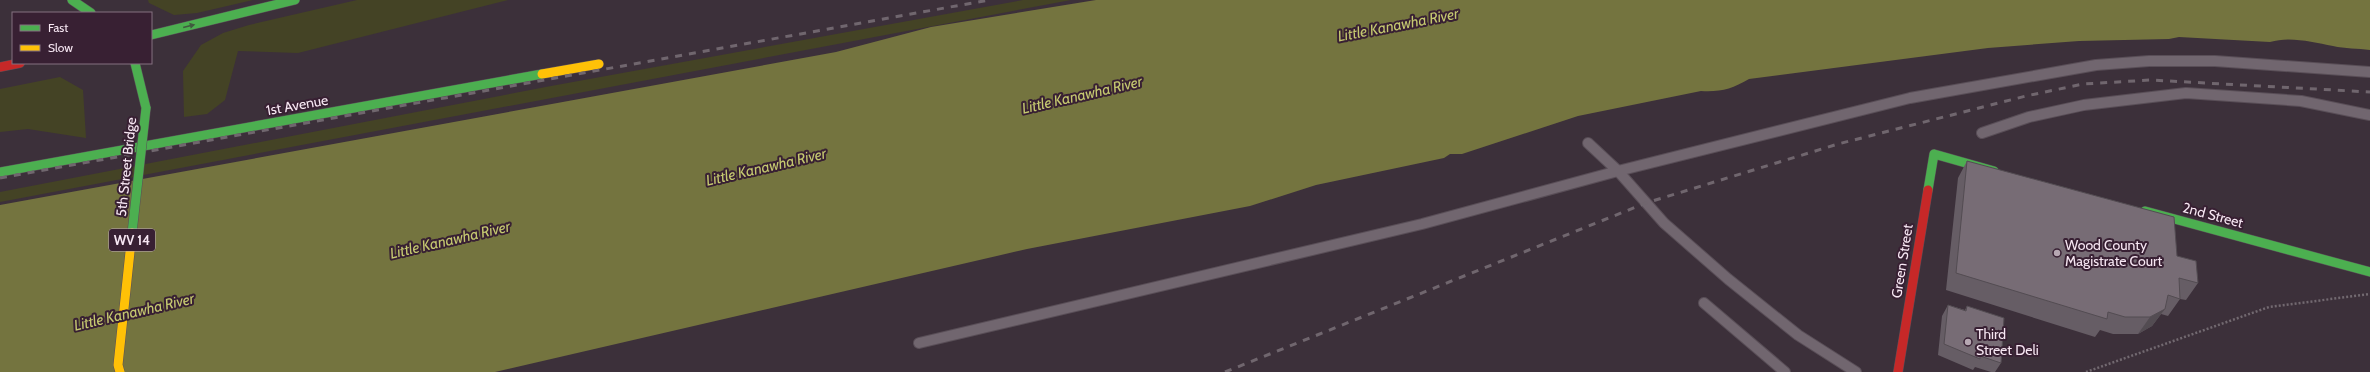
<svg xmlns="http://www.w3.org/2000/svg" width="2370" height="372" font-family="Cabin,sans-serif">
  <rect width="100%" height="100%" fill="#3c303a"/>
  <path fill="#444325" d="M148,0H253L197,13L174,15L149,3Z
    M357,0H508L298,53L238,51L225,100L207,114L184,117L183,71L201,45L223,33L249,25Z
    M1023,0H1071L0,202V192L551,86Z
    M60,77L83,90L86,138L28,129L0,132V89Z"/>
  <path fill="#74743f" d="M1096,0H2370V50C2358,48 2345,49 2333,46C2312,42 2290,36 2270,42L2179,37L2169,39L2079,41L1988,48L1749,79C1732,89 1721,92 1701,91L1578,116L1462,154H1450L1444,158L1316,185L1250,206L1027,249L495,372H0V205L836,52L931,27Z"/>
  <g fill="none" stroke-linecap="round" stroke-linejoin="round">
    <defs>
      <path id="lane" d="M1982,133L2029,117L2084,105L2186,93L2301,101L2370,115
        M1588,143L1618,171L1664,223L1728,279L1798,335L1856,372
        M1704,303L1785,372
        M919,343L1422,224L1618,171L1910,98L2096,65L2149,61H2215L2370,72"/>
      <path id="fast" d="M72,0L91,13
        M151,35L295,0
        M135,63L146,108
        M0,172L542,74
        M1928,190L1934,154L1994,171
        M2145,211L2370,272"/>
      <path id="slow" d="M542,74L599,64"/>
      <path id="jam" d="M0,67L20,63
        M1898,372L1928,190"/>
    </defs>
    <use href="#lane" stroke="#594e57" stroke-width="12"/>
    <use href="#fast" stroke="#594e57" stroke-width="10"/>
    <use href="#slow" stroke="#594e57" stroke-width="10"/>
    <use href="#jam" stroke="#594e57" stroke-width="10"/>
    <path stroke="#726970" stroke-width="2.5" stroke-dasharray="2 2" stroke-linecap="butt" d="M2086,372L2269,307L2370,294"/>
    <use href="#lane" stroke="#71666f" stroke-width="10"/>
    <use href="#fast" stroke="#4caf50" stroke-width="9"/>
    <use href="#slow" stroke="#ffc107" stroke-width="9"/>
    <use href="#jam" stroke="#c62828" stroke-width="9"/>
    <path stroke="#70666e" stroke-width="3" stroke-dasharray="7 7" stroke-linecap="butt" d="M0,178L989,0
      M1225,372L1646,203L1838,144L2026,96L2083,84L2150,80L2370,92"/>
    <defs>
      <path id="fast-bridge" d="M132,233L146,108"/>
      <path id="slow-bridge" d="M120,372L118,365L132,233"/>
    </defs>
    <use href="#fast-bridge" stroke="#594e57" stroke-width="10" stroke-linecap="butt"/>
    <use href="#slow-bridge" stroke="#594e57" stroke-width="10" stroke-linecap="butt"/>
    <use href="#fast-bridge" stroke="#4caf50" stroke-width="9"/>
    <use href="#slow-bridge" stroke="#ffc107" stroke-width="9"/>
  </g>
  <path fill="#665d65" d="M1967,161L2177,256L2198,283L2186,300L2180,299L2168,316L2161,314L2152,326L2138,334H2113L2100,330L2095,337L1946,290L1958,178Z
    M1948,305L1965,310L1967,306L2001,363L1995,372H1991L1975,367L1973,370L1938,355L1942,316Z"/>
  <path fill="#534c52" d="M2165,309L2152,326L2138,334L2150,317Z"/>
  <path fill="#776c75" stroke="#534c52" d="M1967,161L2174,217L2177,256L2196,261L2198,283L2179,278L2180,299L2168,295L2165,309L2150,317H2125L2108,312L2107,319L1956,273Z
    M1948,305L1966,311L1967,306L2004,318L2001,363L1980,356V359L1944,344Z"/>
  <defs><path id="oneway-solid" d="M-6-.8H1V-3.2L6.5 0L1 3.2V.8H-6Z"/></defs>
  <use fill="#40593f" href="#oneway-solid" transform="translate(189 26) rotate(-14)"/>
  <g fill="#b6a7b2" stroke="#382033" stroke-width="1.5">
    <circle cx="2057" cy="253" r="4"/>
    <circle cx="1968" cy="342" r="4"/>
  </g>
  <g text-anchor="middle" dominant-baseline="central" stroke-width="4" stroke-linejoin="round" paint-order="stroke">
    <rect fill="#382033" stroke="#beabb9" stroke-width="1" x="109" y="229" width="46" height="22" rx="3"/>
    <g font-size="13" font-weight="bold" fill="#f7e7f3">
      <text x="132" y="240">WV 14</text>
    </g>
    <g font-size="14" fill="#f7e7f3" stroke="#382033">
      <text transform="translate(297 105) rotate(-10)">1st Avenue</text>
      <text transform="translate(126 167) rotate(-84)">5th Street Bridge</text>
      <text transform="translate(2213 215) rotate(15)">2nd Street</text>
      <text transform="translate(1902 261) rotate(-81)">Green Street</text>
    </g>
    <g font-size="14" fill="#f7e7f3" stroke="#382033" text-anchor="start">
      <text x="2065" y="245">Wood County<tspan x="2065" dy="16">Magistrate Court</tspan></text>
      <text x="1976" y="334">Third<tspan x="1976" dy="16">Street Deli</tspan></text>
    </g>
    <g font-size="15" font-style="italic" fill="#c5c970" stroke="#382033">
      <text transform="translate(1398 25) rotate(-11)">Little Kanawha River</text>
      <text transform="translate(1082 95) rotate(-13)">Little Kanawha River</text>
      <text transform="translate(766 167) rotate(-13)">Little Kanawha River</text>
      <text transform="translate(450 240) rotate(-13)">Little Kanawha River</text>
      <text transform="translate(134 312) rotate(-13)">Little Kanawha River</text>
    </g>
  </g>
  <rect x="12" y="12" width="140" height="52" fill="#382033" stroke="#847080"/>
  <rect x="20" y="25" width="20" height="6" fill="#4caf50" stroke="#847080"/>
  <text x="48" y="32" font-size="12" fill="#f7e7f3">Fast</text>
  <rect x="20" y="45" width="20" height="6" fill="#ffc107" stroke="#847080"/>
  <text x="48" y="52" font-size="12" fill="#f7e7f3">Slow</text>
</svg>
